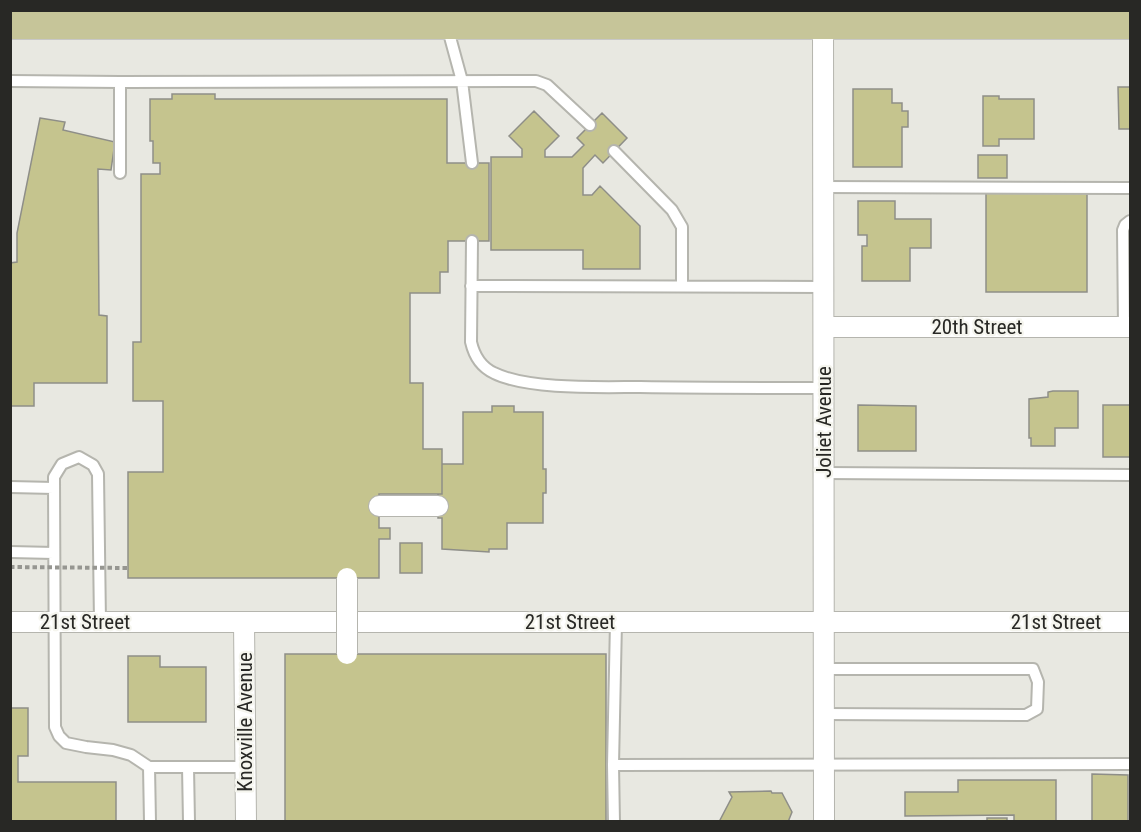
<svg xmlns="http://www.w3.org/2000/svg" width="1141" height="832" font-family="'Roboto Condensed',sans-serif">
  <rect width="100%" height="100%" fill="#e8e8e1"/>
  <path fill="#c5c48e" stroke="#8e8e88" stroke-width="1.5" d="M1118,87H1130V129H1119Z
    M853,89H892V103H902V111H908V127H902V167H853Z
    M172,94H215V99H447V163H489V241H448V272H440V293H410V383H423V449H442V494H379V528H390V539H379V578H128V472H163V401H133V342H141V174H160V163H153V141H150V99H172Z
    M983,96H999V99H1034V139H999V146H983Z
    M534,111L559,136L545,150V157H572L584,145L577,138L602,113L627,138L603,163L595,155L583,168V195H592L600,186L640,226V269H583V250H491V157H522V149L509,136Z
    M40,118L65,122L63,130L115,142L111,170L98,169L99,315L107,316V383H34V406H10V263L17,262V233Z
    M978,155H1007V178H978Z
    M986,193H1087V292H986Z
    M858,201H895V219H931V248H910V281H862V246H867V235H858Z
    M1053,391H1078V428H1055V446H1031V438H1029V399L1048,397V392Z
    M858,405L916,406V451H858Z
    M1103,405H1130V457H1103Z
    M492,406H514V412H543V469H546V493H543V523H507V549H489V552L442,549V518H438V494H442V464H463V412H492Z
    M400,543H422V573H400Z
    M285,654H606V822H285Z
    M128,656H160V667H206V722H128Z
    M10,708H28V756H18V782H116V822H10Z
    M1092,774L1128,775V822H1092Z
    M958,780H1056V822H987V818H1007V821H1014V815L905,816V792H958Z
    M771,791L772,793H782L792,812L788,822H719L732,797L729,792Z"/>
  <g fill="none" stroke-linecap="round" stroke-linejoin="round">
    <defs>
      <path id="lane" d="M447,26L462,81L472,163
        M10,81L120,82V173
        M120,82L536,81L547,85L590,125
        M614,151L672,210L682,227V286
        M824,187L1130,188
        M472,241L471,342C474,355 481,367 494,373C528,390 602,387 640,387C702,388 763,388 824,388
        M471,286L824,287
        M1124,327L1123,230L1125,225L1130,221
        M824,473L1130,475
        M10,487L54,488
        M10,552L54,553
        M100,622L98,474L93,465L79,457L62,464L54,477L55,727L59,736L66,743L86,747L113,750L131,755L149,767H245
        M824,669H1033L1038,682L1037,709L1026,715L824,714
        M613,765L1130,764
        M149,767L150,822
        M188,767L189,822
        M614,822L613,765L616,622"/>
      <path id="street" d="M823,23L824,822
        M824,327H1130
        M379,506H438
        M10,622H1130
        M244,622L246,822"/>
      <path id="primary" d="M10,23H1130"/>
    </defs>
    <use href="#lane" stroke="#b5b5ae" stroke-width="14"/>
    <use href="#street" stroke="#b5b5ae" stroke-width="22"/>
    <use href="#primary" stroke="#c7c7c6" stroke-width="34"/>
    <use href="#lane" stroke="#fff" stroke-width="10"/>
    <use href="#street" stroke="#fff" stroke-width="20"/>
    <use href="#primary" stroke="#c6c599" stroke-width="32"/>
    <defs>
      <path id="street-bridge" d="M347,578V654"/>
    </defs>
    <use href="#street-bridge" stroke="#b5b5ae" stroke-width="22" stroke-linecap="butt"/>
    <path stroke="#969691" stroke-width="4" stroke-dasharray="4.5 3" stroke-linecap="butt" d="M10,567L128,568"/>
    <use href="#street-bridge" stroke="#fff" stroke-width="20"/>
  </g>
  <g text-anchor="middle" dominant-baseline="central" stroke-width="4.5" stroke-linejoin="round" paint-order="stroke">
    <g font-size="21" fill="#282825" stroke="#f5f5ee">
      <text x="977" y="327">20th Street</text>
      <text transform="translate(824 422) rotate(-90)">Joliet Avenue</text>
      <text x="85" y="622">21st Street</text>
      <text x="570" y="622">21st Street</text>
      <text x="1056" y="622">21st Street</text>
      <text transform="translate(245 722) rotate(-90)">Knoxville Avenue</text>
    </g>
  </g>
  <rect width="1141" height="832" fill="none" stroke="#282825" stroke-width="24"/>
</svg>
